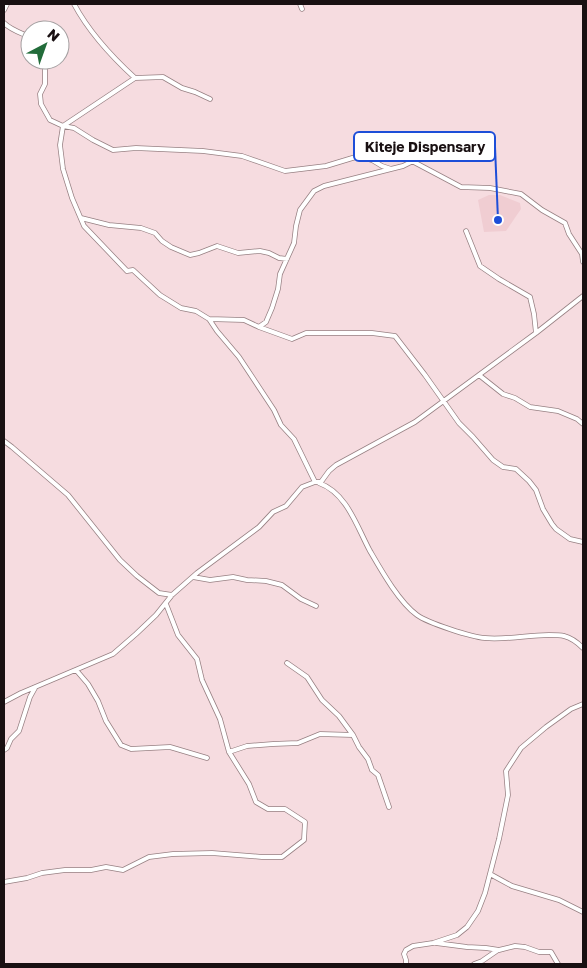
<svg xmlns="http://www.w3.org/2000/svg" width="587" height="968" font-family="'Golos Text',sans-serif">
  <rect width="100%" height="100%" fill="#f6dce0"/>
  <path fill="#f0cdd2" d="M489,195H500L520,203L521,209L506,231L484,232L478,200Z"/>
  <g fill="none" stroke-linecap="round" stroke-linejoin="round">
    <defs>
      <path id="minor" d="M74,4C89,32 112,57 135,78L63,126L74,128L93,140L113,150L136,148L203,151L242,156L285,171L326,166L359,156L372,160L382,166L391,169L403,166L421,157
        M300,4L302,9
        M4,10L7,4
        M4,23C11,30 21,33 30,37
        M50,60L45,69V84L40,94L41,104L50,120L63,126L60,145L63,169L72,198L84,226L127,271L133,270L160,295L181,308L196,311L209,319
        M135,78L163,77L182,88L195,92L210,99
        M412,161L461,187L490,188L521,194L542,210L565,223L569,234L582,254L583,262
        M391,169L324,186L314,191L300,210L296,226L294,243L280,274L278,289L272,308L266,322L259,327L292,339L306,333H372L395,336L425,375L459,423L473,437L493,460L503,467L516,469L529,481L536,490L543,509L552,524L556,529L570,539L583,542
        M81,218L109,225L141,228L155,233L162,241L171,247L190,255L199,253L217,246L238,253L260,251L269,253L279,258L287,259
        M466,231L480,266L499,279L530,297L534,314L536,333
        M259,327L244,320L209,319L217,331L239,357L274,410L281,425L294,439L315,482
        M479,375L503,394L515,398L530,407L558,411L577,419L583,424
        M4,441L12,447L68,495L120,560L137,576L159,593L172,595
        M319,483C347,493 357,527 370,551C381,570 399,602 417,615C428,623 471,637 485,638C506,640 528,635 549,635C554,635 560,635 564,636C572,638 578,643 583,648
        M193,577L210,580L233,577L247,580L266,581L282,585L301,599L316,606
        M76,670L88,684L98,701L106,721L121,745L131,749L170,747L207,758
        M4,702L21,693L113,654L136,634L156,615L172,595L197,573L259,527L273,512L286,506L302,487L315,482H321L329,471L336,465L415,422L536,333L583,296
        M353,735L359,747L368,759L372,770L378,775L389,807
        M4,750L7,748L11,739L19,731L30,697L35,688
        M229,752L247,746L273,744L298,743L320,734L353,735L339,716L322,700L307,677L287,663
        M490,874L512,886L559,900L583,912
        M4,882L27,878L42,873L65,870H91L106,867L123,870L149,857L173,854L212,853L262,857H282L304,840L305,822L285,809H268L256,802L249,784L229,752L220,719L202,680L197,659L178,635L166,604
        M436,943L467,947L486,948L499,950L515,946L525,947L539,952H551L558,964
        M406,964V960L404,954L406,950L413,946L433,943L457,935L467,927L478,911L485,893L499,839L508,795L506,771L521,748L546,727L571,709L583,704
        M474,964L482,961L498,950"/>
    </defs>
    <use href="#minor" stroke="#978083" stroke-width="5.5"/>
    <use href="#minor" stroke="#fff" stroke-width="4"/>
  </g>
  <path fill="none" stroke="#1d4ed8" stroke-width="2" d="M498 220L495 147"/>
  <circle fill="#1d4ed8" stroke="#fff" stroke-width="2" cx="498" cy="220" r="5"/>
  <rect fill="#fff" stroke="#1d4ed8" stroke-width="2" x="354" y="132" width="141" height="29" rx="5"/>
  <g font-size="14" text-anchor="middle" font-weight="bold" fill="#191012">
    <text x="425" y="152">Kiteje Dispensary</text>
  </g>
  <rect width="587" height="968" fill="none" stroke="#191012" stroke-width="10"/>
  <g transform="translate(45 45) rotate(41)"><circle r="24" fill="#ffffff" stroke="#a39fa0"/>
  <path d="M0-4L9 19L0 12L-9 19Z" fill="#226c3a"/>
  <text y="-8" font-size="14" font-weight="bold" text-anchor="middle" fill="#191012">N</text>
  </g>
</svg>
